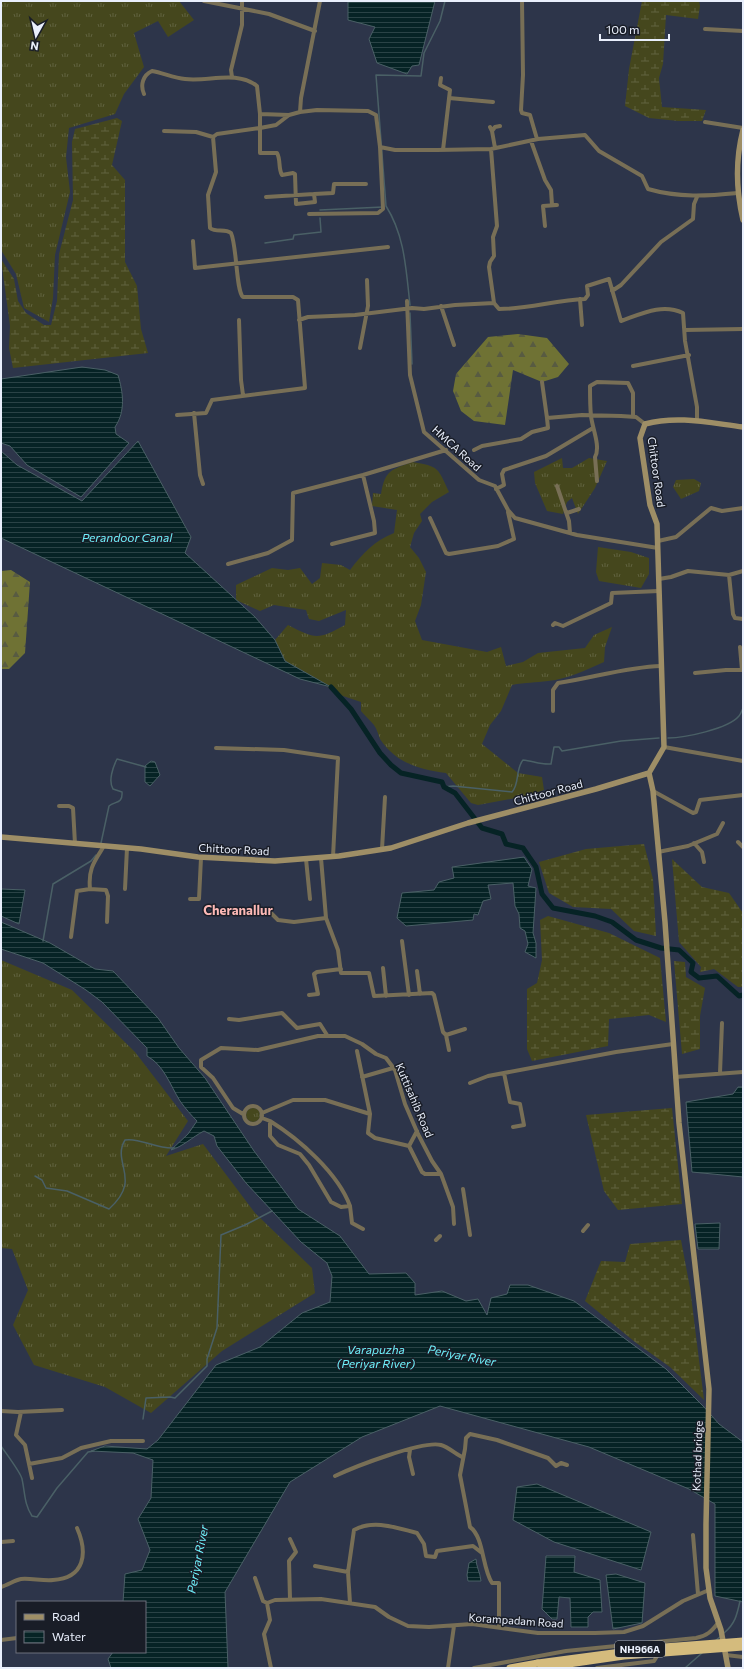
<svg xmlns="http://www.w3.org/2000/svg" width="744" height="1669" font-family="Commissioner,sans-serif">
  <defs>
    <pattern id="grass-tufts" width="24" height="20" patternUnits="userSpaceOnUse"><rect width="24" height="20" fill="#45471d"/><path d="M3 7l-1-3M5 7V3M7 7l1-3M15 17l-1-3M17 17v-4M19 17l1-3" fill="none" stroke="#60623f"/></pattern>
    <pattern id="forest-firs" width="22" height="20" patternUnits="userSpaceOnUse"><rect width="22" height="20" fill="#6f7234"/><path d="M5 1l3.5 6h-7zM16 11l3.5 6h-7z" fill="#585b41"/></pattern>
    <pattern id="wetland-marsh" width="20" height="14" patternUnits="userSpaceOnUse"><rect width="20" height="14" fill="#45471d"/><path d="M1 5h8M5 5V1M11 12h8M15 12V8" fill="none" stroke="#60623f"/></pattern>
    <pattern id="water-rules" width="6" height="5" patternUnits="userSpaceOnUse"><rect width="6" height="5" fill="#062325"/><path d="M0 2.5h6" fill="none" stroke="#2a4346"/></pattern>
  </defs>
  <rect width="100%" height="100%" fill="#2d354a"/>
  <path fill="url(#grass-tufts)" d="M1,1H179L194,20L168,37L158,21L134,33L144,67L124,94L115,114L69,128L66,157L70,192L55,255L53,298L49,322L24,308L16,274L1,250Z
    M562,458L563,468H572L589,458L607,461L595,488L578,514L572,498L567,502L563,514L547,511L535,483L534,472Z
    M412,462C439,466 438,468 449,492L432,502L420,514L422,521L414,533L410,547L419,558L426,572L421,605L415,621L422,640L487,652L501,647L506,666L523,662L538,653L585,648L594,635L612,627L605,647L604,662C586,670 568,679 548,681C535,683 526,682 512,685L501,711L490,725L482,744L518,773L542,777L544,790L526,796L478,805L471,803L446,773C418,769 396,763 380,739C378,734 377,729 374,725C370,720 365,716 361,711V702L337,694L320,681L285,661L275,640L288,625C315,639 318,640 345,625L346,610L319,621L309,619L306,610L274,605L260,611L236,600V585L272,568L288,570L300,568L312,584L320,578L322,563L341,565L350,570C363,553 374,541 394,533L397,510L372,506L373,493L381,494C385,470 391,470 412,462Z
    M694,479L701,483L699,491L681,499L673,487L676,480Z
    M598,547L631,552L649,558V574L641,588L599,581L596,572Z
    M1,960L72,990L135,1052L188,1121L166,1156L203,1144L255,1213L312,1268L315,1293L222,1351L151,1413L105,1387L34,1365L13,1325L28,1290L12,1249L1,1248Z
    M246 1115a7 7 0 1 1 14 0a7 7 0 1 1-14 0Z"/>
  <path fill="url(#forest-firs)" d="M518,334L547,338L569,364L558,377L542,382L513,370L505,425L474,421L461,411L453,391L456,374L488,337Z
    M11,570L30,582L25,653L9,669H1V571Z"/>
  <path fill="url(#wetland-marsh)" d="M642,1H699L700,6L698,19L666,15L663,64L659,78L662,107L706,110L702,121H678L649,118L625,106L629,69Z
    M117,118L122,121L112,165L125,180V262L137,286L141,329L148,353L13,368L9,348L10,326L1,259L14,279L18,301L26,313L44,325H51L57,301L59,254L73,200L72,142L75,129Z
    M644,844L653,879L656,936L634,931L611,909L573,907L549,893L539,862L586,849Z
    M672,859L702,887L729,893L743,913V987H738L714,969L700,972L701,967L679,942Z
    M548,916L609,933L660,958L666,1022L649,1015L609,1019L608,1046L532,1061L527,1049V989L537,983L542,960L540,920Z
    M674,961L685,962L686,977L705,988L700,1016V1049L682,1054Z
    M672,1108L682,1204L618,1210L604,1191L586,1115Z
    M681,1240L690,1288L704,1400L670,1367L635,1342L585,1301L601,1261L625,1262L630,1244Z"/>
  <path fill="url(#water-rules)" stroke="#4a6066" d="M348,1H435L419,65L412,66L407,74L377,63L369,39L375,27L348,20Z
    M82,367L105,370L118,375C123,392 126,411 115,427L116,434L129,443L81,497L27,465L10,446L1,443V379Z
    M138,441L191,537L185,553L255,617L275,640L285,661L331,687L300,679L1,538V451L17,465L82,501Z
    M151,761L155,762L160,775L150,786L145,782V766Z
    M524,857L532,869L528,886L536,888L533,933L536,943V958L525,952L528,944L525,931L520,928L519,914L515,906L513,883L488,885L491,899L483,901L478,915L474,914L473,920L406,926L397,918L402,893L434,890L439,882L454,878L452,867Z
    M1,889L25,890L19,924L1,916Z
    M1,922L50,943L95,969L113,971L158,1018L179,1048L205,1078L254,1151L298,1209L340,1236L369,1274L406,1273L415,1283V1295L442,1291L466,1301L478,1299L487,1315L491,1298L507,1294L510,1285H528L574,1301L666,1369L704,1407L719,1424L743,1442V1602L715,1596V1504L689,1489L589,1447L440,1406L362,1437L290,1482L225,1592L228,1668H111L108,1659L113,1652H145V1602H123L125,1574L142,1570L150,1550L138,1519L151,1498L153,1460L133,1453L91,1451L105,1446L147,1449L158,1440L216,1365L260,1347L302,1313L330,1302L332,1276L327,1263L301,1242L246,1183L217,1146L214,1136L204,1131C192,1137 184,1146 171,1150L188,1134L197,1121C191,1115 185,1108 180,1101C170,1085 164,1065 147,1056V1048L102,1002L86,990L43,963L1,949Z
    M738,1087H743V1177L692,1172L686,1102L733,1094Z
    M720,1223L719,1249H698L695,1224Z
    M537,1484L651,1532L641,1570L554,1542L513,1520L517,1487Z
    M546,1556H575L574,1572L600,1580L602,1612H593L588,1617V1627H571L570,1598L559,1597L557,1619H552L542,1609Z
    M476,1559C476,1566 480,1572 481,1581H468L467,1575L469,1563Z
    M616,1574L645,1583L642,1623L613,1629L606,1575Z"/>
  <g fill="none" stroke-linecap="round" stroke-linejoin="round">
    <path stroke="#4a6066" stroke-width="1.5" d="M320,210L383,207
      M265,243L293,239L294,235L321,232L320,218
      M410,305C406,270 405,236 386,206L376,75L421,76L424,53L440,21L445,1
      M410,313L412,364
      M668,738C684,738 728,729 739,716C741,714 742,710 743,708
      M444,787L453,786L512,792C520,783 515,770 523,760C533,761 541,765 551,764L554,747H559L562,751L621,741L659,738
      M101,843L109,806C115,801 123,804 122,792L113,789C108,781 113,767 117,759L146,767
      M43,941L53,884L91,861L96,855
      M35,1176L42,1180L46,1188L67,1191L109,1209C143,1179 111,1163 125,1140C139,1137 156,1149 174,1148
      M143,1419L146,1398L170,1397L175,1398L207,1366V1359L217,1328L221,1235L245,1225L272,1211
      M1,1446C5,1452 21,1473 22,1479C25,1492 24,1504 32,1516L37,1517L57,1488L88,1452L94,1451
      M724,1633C735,1624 737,1615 740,1601
      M715,1641L721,1636
      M685,1668L702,1653"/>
    <path stroke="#062325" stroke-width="5" d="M331,687L351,709L380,753L391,765L401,773L442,782L444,787L455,793L482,828L502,834L506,844L523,848L536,867L542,894L553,908L595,916L612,922L636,940L661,948L679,950L693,963L691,972L699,978L717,976L739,996L743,995"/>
    <path stroke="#786f56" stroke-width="4" d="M204,1L269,14L315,31
      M522,1L523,75L521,110L522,113L530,115L537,139
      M705,29L743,31
      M232,77L231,70L242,25V1
      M441,78L440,85L450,90L443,150
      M144,94C140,85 143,75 152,71C163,73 174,78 185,79C209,82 236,70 257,86L260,114V128L217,134L213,137L216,172L208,195L210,228C216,233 225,228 231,233C237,246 236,291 243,297H293L298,300L305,388L212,400L206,413L177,415
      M449,98L493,102
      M300,112L301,98L320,1
      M260,114L289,115L300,112L317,110L368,111L376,115L380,147L383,209L378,213L309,214
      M289,115L276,125L260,128V153H277C281,160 278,168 282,175L293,173L295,174L296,204L315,202L314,194L333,193L334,184H366
      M705,122L743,128
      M490,127L492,131L495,148
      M164,131L196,132L213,137
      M492,131L495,127L500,126
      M531,141L545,180L551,190L552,205H557L543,206L545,226
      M380,147L395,150H437L491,149L538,139L585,135L599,151L642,176L648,189C679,198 707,196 738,193
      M491,149L497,226L493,237L494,256L490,262L489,267L494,303
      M266,197L314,194
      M193,241L195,268L388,247
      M612,291L621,285L661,242L693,219L694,204L697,197
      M580,299L582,325
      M407,301L410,375L424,432L479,480L495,486L508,510L515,518L577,535L658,548
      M441,306L454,345
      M239,320L241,380L243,395
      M299,320L308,317L355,315L412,308L424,309L455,305L494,303L499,309C528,309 556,300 585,299L588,295L587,286L609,279L621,321C641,314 662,303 683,313L685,341L697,407V421
      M685,330L743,329
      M360,348L368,306L367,280
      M633,366L689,355
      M542,382L547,418
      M194,413L200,475L203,484
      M474,450L482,446L521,439L532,432L548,428L547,418L582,415L621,416L636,417L645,424
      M597,481L595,457C601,447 592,427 591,416C590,406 590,396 590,386L597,382L628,383L633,393V417
      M557,486L569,521L570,533
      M496,489L504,485L502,474L504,470L546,456L593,428
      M567,513L579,509
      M430,518L446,553L449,554L498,546L514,539L508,512
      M658,541L676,537L711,508L722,511L743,508
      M332,544L375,533L374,521L363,475
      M228,564L268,553L292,540L293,493L363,475L446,450
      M729,575L733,614L735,618L743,619
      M659,579L671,577L688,571L729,575L743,571
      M553,625L555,623L563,626L611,603L612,593L659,591
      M740,647L742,670
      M695,673L726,670H743
      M553,711V690L558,683C593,678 626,667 661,666
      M664,747L743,761
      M216,748L284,750L338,758L333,857
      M653,791L693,813L696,812L700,800L743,795
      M59,806H69L73,808L75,844
      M738,842L743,847
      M694,843L702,852L704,862
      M104,846C94,862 88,869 90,889L106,890L108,896L107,922
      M382,849L385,797
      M658,852L688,846L717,834L723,823
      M321,858L326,918L338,950L341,973H369L374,996L432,993L434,995L443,1032L446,1035L449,1050
      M306,859L310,899
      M125,889L127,848
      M190,899H199L201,858
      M271,913L278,920L294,922L326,918
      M71,937L77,891L90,889
      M402,941L409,995
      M383,968L386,996
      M417,971L420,994
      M309,995L318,994L314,974L317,972L341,969
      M229,1019L239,1020L282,1013L297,1028L320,1024L327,1035
      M446,1035L465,1029
      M357,1051L370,1114
      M504,1073L510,1102L520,1104L524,1125L513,1127
      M720,1073L722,1023
      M362,1077L393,1068
      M675,1077L743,1072
      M470,1083L488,1076L616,1052L673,1044
      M244 1115a9 9 0 1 1 18 0a9 9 0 1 1-18 0Z
      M262,1113L293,1100H325L370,1114L368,1133L375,1138L409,1146L422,1172L425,1174H441L453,1207L454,1224
      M243,1114L233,1108L213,1078L201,1067V1060L221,1048L258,1050L318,1036H345L362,1044L376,1054L386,1058L395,1070L405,1104L418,1134L432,1161L441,1174
      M262,1118L270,1121V1136L278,1145L300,1154L309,1165L331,1202L341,1207L350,1206L352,1223L363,1229
      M270,1121C299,1139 338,1173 350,1206
      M409,1146L417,1131
      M463,1189L470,1235
      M583,1231L588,1225
      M436,1240L440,1236
      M1,1411L18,1412L62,1410
      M21,1412L16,1435L25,1445L32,1478
      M410,1450L409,1457L413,1474
      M29,1464L62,1458L81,1448L111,1441H143
      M335,1476C354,1467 423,1440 441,1445C448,1447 456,1454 462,1457
      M693,1535L698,1594
      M290,1539L296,1552L289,1561L290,1599
      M1,1542L13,1541
      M315,1566L348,1572
      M255,1578L263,1601L267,1603
      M1,1587C8,1585 15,1580 21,1579C30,1578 43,1581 53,1580C85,1578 88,1553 77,1528
      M350,1603L348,1572L354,1530C374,1519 397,1528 417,1533L424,1544L426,1556L435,1557L437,1551L473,1546L482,1553
      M499,1628V1583H492C482,1568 484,1537 470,1527L460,1475L465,1449L466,1438L470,1434L497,1440L548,1458L556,1466L561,1463L567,1465
      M1,1640L17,1638
      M726,1655L743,1657
      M271,1668L264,1634L270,1620L267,1603L275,1600L321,1599L375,1607L389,1617L408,1626L429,1627L472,1624L538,1633H595L624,1632L643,1626L683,1601L709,1590
      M448,1668L454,1626
      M474,1668L566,1651L696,1638C707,1636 712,1631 718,1623
      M597,1668L654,1661L659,1653"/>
    <path stroke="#9e8e66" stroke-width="5.5" d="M743,130C735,161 736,190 743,220
      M649,773L653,791L665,922L679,1123L709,1389L706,1524V1568L710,1598L721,1630L728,1668
      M1,837L141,849L198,857L275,861L339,856L391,848L468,823L596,789L649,773L664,747L657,524L650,505L640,438L645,424C678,415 710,423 743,427"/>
    <path stroke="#d4bb7d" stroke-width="7" d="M510,1668L538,1663"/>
    <path stroke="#d4bb7d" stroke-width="7" d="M538,1663L651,1648L743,1641
      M541,1668L624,1656L743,1647"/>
  </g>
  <g text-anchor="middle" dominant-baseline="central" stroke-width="3" stroke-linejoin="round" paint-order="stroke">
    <rect fill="#191d27" stroke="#abb0bc" stroke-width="1" x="615" y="1641" width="50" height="16" rx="3"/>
    <g font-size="10" font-weight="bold" fill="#e9effc">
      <text x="640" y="1649">NH966A</text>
    </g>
    <g font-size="11" fill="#e9effc" stroke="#191d27">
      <text transform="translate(457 448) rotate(42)">HMCA Road</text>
      <text transform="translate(657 472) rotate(82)">Chittoor Road</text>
      <text transform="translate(548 792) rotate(-15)">Chittoor Road</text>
      <text transform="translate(234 849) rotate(3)">Chittoor Road</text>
      <text transform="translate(415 1100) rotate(67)">Kuttisahib Road</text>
      <text transform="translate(697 1456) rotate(-88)">Kothad bridge</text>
      <text transform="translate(516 1620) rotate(4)">Korampadam Road</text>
    </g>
    <g font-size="12" font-style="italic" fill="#6ef0fa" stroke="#191d27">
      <text x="127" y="537">Perandoor Canal</text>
      <text x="376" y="1349">Varapuzha<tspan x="376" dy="14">(Periyar River)</tspan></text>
      <text transform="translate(462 1355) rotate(11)">Periyar River</text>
      <text transform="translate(197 1559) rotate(-79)">Periyar River</text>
    </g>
    <g font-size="13" font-weight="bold" fill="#fdb9b6" stroke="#191d27">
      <text x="238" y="910">Cheranallur</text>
    </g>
  </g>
  <rect width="744" height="1669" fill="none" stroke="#e9effc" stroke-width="4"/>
  <rect x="16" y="1601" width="130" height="52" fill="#191d27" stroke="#6c717c"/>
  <rect x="24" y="1614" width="20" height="6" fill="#9e8e66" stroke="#6c717c"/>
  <text x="52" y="1621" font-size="12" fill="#e9effc">Road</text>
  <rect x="24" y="1631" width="20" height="12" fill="url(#water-rules)" stroke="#6c717c"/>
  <text x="52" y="1641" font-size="12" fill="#e9effc">Water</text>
  <g transform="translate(36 36) rotate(188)" stroke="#191d27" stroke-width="3" paint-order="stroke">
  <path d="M0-3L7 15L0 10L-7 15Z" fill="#e9effc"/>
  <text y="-6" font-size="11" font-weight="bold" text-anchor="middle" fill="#e9effc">N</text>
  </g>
  <path d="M600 34v6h69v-6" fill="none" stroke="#e9effc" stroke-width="2"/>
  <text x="606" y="34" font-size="12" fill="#e9effc" stroke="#191d27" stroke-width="3" paint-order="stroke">100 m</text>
</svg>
